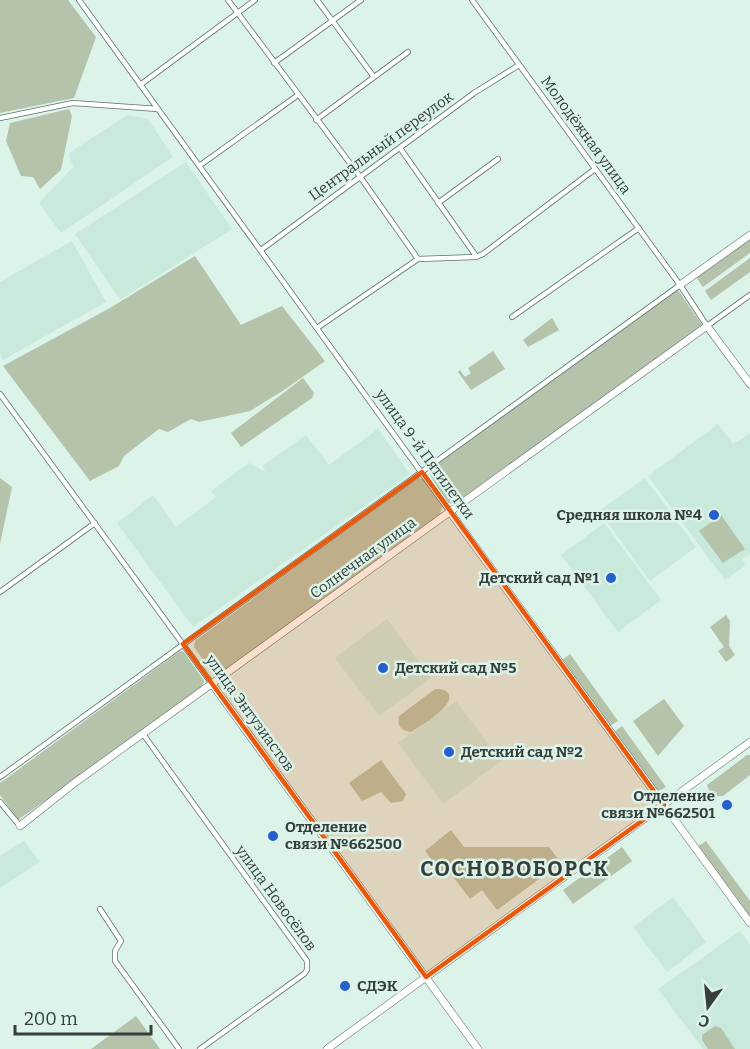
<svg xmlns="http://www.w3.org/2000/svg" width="750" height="1049" font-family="Bitter,serif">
  <rect width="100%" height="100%" fill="#dcf3ea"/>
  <path fill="#c9e9dd" d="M127,115L148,119L173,157L61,233L39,203L73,167L69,153Z
    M186,162L232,229L120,300L75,234Z
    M72,241L106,302L3,360L0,354V282Z
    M718,424L733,444L750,434V554L742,559L746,565L725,580L648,476Z
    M378,429L410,474L193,627L117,523L153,495L176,527L216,497L211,491L249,463L266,472L262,466L306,435L329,465Z
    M645,478L696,547L650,581L599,511Z
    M604,523L661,600L618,632L561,555Z
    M387,619L431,678L379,716L335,658Z
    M456,701L501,761L443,804L398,743Z
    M24,841L40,862L0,888V856Z
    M673,897L706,942L667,972L633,927Z
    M740,931L750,945V1049H703L658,989Z"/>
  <path fill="#b4c3aa" d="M0,0H68L96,37L74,98L0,113Z
    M69,109L72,116L61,170L40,189L33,177L21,176L6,141L10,123Z
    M750,238V253L703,287L696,277Z
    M195,256L241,325L282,306L325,361L284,390L250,411L199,422L191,419L168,432L159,429L124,456L119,466L90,481L3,366L110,308Z
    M750,258V272L711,300L705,291Z
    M678,290L702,325L455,504L448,503L431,477L430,469Z
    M552,318L559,330L528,347L523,340Z
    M493,351L505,369L471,390L458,372L460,370L465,377L471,373L468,368Z
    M303,378L314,393L312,398L241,447L231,433Z
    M0,478L12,487L0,544Z
    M418,478L424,479L442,506L440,515L220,675H214L194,647L195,641Z
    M721,515L745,549L723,563L699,531Z
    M726,615L730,621L729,646L735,655L726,662L718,651L724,647L710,627Z
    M180,651L184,652L204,681L201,688L18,820L0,795V783Z
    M570,654L618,721L610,726L562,660Z
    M435,689C439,689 445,689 448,693C457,705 420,726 411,732C401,731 397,726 399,716Z
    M664,699L684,726L658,756L633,721Z
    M622,726L666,787L657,792L614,732Z
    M747,755H750V775L723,796H711L707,785Z
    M381,760L406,794L403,801L391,803L381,792L362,801L349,783Z
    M451,830L464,847H549L561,863L497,910L482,890L470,899L451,874L445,878L425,851Z
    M706,841L750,901V915L748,916L697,847Z
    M622,847L632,861L573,904L563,890Z
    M136,1016L160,1049H91Z
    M715,1026L721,1028L735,1049H708L702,1040V1035Z"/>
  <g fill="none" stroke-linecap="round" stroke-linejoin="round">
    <defs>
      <path id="street" d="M79,0L450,512
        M228,0L361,178L418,259
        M317,0L374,77
        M472,0L680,285L707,326L750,295
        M274,63L361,0
        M140,85L255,0
        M0,118L73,103L158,109
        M316,120L408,52
        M400,148L476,256
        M199,166L298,95
        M438,203L498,159
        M261,250L474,93L519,65
        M512,317L639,228
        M317,328L418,259L476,257L483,254L595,169
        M0,394L212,684
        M0,592L95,523
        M143,734L307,961V970L304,974L200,1049
        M0,777L680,285
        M0,802L20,826
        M100,909L121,941L115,951V961L179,1049"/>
      <path id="secondary" d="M680,285L750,235
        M450,512L750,923
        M212,684L478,1049
        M20,826L73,784L707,326L750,384
        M327,1049L750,742"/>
    </defs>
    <use href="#street" stroke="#5d7169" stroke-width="6"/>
    <use href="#secondary" stroke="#5d7169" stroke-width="8"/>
    <use href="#street" stroke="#fff" stroke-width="4.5"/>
    <use href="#secondary" stroke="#fff" stroke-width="7"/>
  </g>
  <path fill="#e8590c" fill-opacity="0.2" stroke="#e8590c" stroke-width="4.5" stroke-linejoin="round" d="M422,472L664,805L426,977L183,644Z"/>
  <g fill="#245fcc" stroke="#dcf3ea" stroke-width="2">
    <circle cx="714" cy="515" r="6"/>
    <circle cx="611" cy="578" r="6"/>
    <circle cx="383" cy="668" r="6"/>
    <circle cx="449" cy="752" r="6"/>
    <circle cx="727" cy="805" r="6"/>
    <circle cx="273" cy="836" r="6"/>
    <circle cx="345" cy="986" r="6"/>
  </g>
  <g text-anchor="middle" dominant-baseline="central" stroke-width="5" stroke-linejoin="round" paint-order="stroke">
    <g font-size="15" fill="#363f3b" stroke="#dcf3ea">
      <text transform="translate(586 135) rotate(54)">Молодёжная улица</text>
      <text transform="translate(381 146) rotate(-36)">Центральный переулок</text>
      <text transform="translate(425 454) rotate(54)">улица 9-й Пятилетки</text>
      <text transform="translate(363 558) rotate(-36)">Солнечная улица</text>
      <text transform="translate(250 713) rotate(54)">улица Энтузиастов</text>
      <text transform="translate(276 898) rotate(54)">улица Новосёлов</text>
    </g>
    <g font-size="15" font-weight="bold" fill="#363f3b" stroke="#dcf3ea" text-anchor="start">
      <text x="702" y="515" text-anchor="end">Средняя школа №4</text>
      <text x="599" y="578" text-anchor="end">Детский сад №1</text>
      <text x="395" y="668">Детский сад №5</text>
      <text x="461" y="752">Детский сад №2</text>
      <text x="715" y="796" text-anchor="end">Отделение<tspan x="715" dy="17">связи №662501</tspan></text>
      <text x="285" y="827">Отделение<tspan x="285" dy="17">связи №662500</tspan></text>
      <text x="357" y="986">СДЭК</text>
    </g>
    <g font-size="21" font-weight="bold" letter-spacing="1.5" fill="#363f3b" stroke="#dcf3ea">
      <text x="515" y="869">СОСНОВОБОРСК</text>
    </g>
  </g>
  <g transform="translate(708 1007) rotate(195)" stroke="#dcf3ea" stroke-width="4.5" paint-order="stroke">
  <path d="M0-4.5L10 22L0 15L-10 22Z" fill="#363f3b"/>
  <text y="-9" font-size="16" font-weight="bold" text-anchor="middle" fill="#363f3b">С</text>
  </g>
  <path d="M15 1025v9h136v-9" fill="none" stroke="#363f3b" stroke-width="3"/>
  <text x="24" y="1025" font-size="18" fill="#363f3b" stroke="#dcf3ea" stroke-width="4.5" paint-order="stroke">200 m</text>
</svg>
